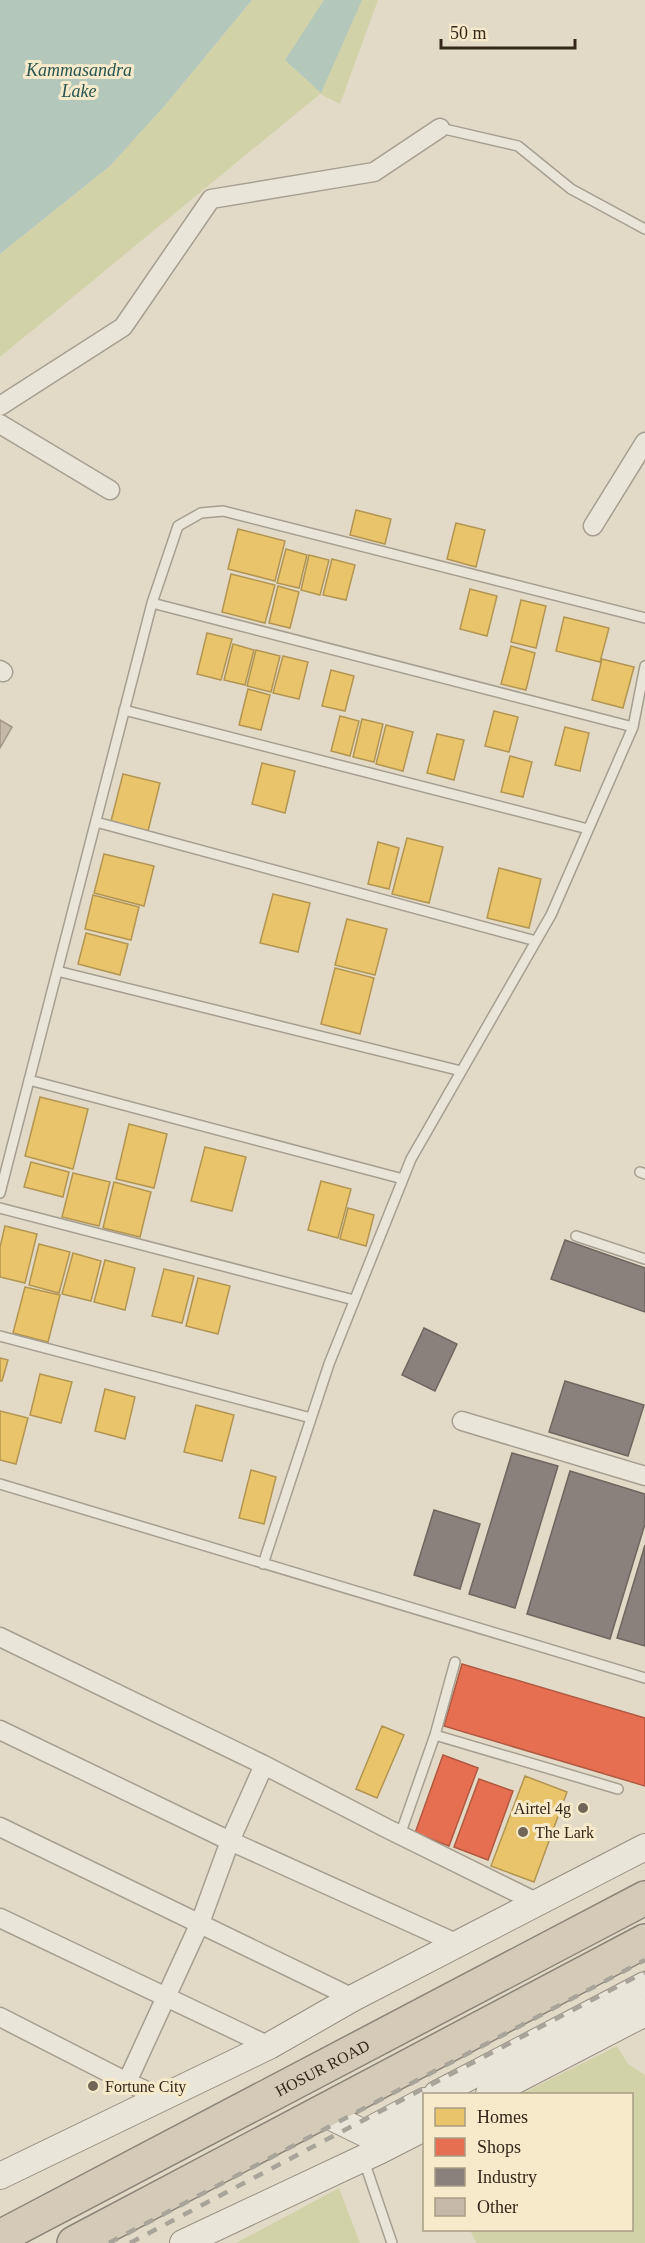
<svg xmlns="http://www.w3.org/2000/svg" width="645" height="2243" font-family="Georgia,serif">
  <rect width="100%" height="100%" fill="#e2dac7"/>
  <path fill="#d2d2a9" d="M252,0H378L340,104L320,94L0,357V254L110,166L167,103Z
    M617,2046L628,2064L645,2075V2243H476L470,2230H632V2094H521Z
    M339,2188L360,2243H236Z"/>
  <path fill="#b4c7bb" d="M0,0H252L167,103L110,166L0,254Z
    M324,0H362L321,93L285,60Z"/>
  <path fill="#e9c46a" stroke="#b39552" stroke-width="1.5" d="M356,510L391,519L385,544L350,535Z
    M456,523L485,530L476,567L447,559Z
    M238,529L285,541L275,581L228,569Z
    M286,549L307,555L299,588L277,583Z
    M309,555L329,560L320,595L301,590Z
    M332,559L355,565L346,600L323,595Z
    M231,574L275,585L265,623L222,612Z
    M278,586L299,592L290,628L269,623Z
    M470,589L497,596L487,636L460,629Z
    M521,600L546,606L536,648L511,642Z
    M564,617L609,628L600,662L556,651Z
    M207,633L232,639L221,680L197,674Z
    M233,644L254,650L245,685L224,680Z
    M511,646L535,653L526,690L501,684Z
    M256,650L280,656L271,692L247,686Z
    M283,656L308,662L299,699L273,693Z
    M602,659L634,667L623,708L592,700Z
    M331,670L354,676L345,711L322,706Z
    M248,689L270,695L261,730L239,725Z
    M494,711L518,717L509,752L485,746Z
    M340,716L359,721L350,756L331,751Z
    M362,719L383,724L374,762L353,757Z
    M386,725L413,732L403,771L376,764Z
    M565,727L589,733L580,771L555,765Z
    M437,734L464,740L454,780L427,773Z
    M510,756L532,762L523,797L501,792Z
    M262,763L295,771L285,813L252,804Z
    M123,774L160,783L148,831L111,821Z
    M407,838L443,847L429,903L392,894Z
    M378,842L399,848L389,889L368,884Z
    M104,854L154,866L144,906L94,893Z
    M499,868L541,879L529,928L487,918Z
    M273,894L310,903L298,952L260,943Z
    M93,895L139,907L131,940L85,929Z
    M347,919L387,929L375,975L335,965Z
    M86,933L128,944L120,975L78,964Z
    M335,968L374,978L360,1034L321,1024Z
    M40,1097L88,1109L73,1169L25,1156Z
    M129,1124L167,1134L154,1188L116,1179Z
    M205,1147L246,1157L232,1211L191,1201Z
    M31,1162L69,1172L63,1197L24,1187Z
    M73,1173L110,1182L99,1226L62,1217Z
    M321,1181L351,1189L338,1238L308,1230Z
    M114,1182L151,1192L140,1237L103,1228Z
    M348,1208L374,1215L366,1246L340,1239Z
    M5,1226L37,1234L25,1283L0,1277V1247Z
    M39,1244L70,1252L59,1293L29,1285Z
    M73,1253L101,1261L91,1301L62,1294Z
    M105,1260L135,1268L125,1310L94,1302Z
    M164,1269L194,1276L182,1323L152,1316Z
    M198,1278L230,1286L218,1334L186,1326Z
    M25,1287L60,1295L48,1342L13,1333Z
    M0,1358L8,1360L2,1381H0Z
    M40,1374L72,1382L61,1423L30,1415Z
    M105,1389L135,1397L125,1439L95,1431Z
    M196,1405L234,1415L222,1461L184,1452Z
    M0,1411L28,1418L16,1464L0,1460Z
    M251,1470L276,1477L264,1524L239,1518Z
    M382,1726L404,1735L377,1798L356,1789Z
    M525,1776L567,1792L534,1882L491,1866Z"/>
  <path fill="#e76f51" stroke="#b15940" stroke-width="1.5" d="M462,1664L645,1718V1786L444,1726Z
    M443,1755L478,1768L449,1846L415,1833Z
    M479,1779L513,1791L488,1860L454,1847Z"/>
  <path fill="#8a817c" stroke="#70665f" stroke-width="1.5" d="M565,1240L645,1268V1312L551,1279Z
    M424,1328L457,1344L435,1391L402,1375Z
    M565,1381L644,1405L628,1456L549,1432Z
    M512,1453L558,1466L515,1608L469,1594Z
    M570,1471L645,1494V1524L610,1639L527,1614Z
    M434,1510L480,1524L460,1589L414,1575Z
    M645,1545V1646L617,1638Z"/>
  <path fill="#c6b8a8" stroke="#a29587" stroke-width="1.5" d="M0,720L12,727L0,748Z"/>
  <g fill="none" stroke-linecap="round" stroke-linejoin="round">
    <defs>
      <path id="lane" d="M440,128L518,146L571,189L645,229
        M152,603L178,526L201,513L223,511L645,618
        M124,710L588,829
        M96,822L536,941
        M57,971L461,1071
        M29,1080L403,1179
        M640,1172L645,1174
        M0,1193L152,603L633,727
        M0,1208L354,1300
        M576,1236L645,1259
        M0,1336L311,1418
        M0,1484L645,1678
        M263,1564L329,1364L411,1159L551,915L633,727L645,666
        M435,1735L618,1789
        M400,1835L435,1735L455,1662
        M364,2161L392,2243"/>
      <path id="street" d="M0,406L123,327L211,199L374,172L440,128
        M0,424L110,490
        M593,526L645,442
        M0,670L3,672
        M462,1421L645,1476
        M0,1637L264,1765L388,1829L538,1903
        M0,1730L230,1841L458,1944
        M0,1827L353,1998
        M0,1918L269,2046
        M0,2017L127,2082
        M162,2098L127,2082L200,1923L230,1841L264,1765"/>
      <path id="secondary" d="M437,2094L645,1985
        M489,2094L645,2013
        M321,2112L364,2133L424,2101
        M0,2176L269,2046L353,1998L645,1847
        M183,2243L381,2150L424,2128"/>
      <g id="highway">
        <path id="s1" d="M0,2237L645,1898"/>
        <path d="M74,2243L645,1941"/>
      </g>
    </defs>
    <use href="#lane" stroke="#a69f91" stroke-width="12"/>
    <use href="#street" stroke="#a69f91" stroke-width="21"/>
    <use href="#secondary" stroke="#968e81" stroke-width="28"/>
    <use href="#highway" stroke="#8c8478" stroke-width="36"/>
    <use href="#lane" stroke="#eae5d9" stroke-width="9"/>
    <use href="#street" stroke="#eae5d9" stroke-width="18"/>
    <use href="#secondary" stroke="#eae5d9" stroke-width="26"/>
    <use href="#highway" stroke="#d5cab8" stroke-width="33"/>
    <path stroke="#a8a49a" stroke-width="4.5" stroke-dasharray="10 10" stroke-linecap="butt" d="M109,2243L645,1960
      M130,2243L645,1972"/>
  </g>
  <g fill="#716657" stroke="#f6eacb" stroke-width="2">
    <circle cx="583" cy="1808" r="6"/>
    <circle cx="523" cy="1832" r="6"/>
    <circle cx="93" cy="2086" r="6"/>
  </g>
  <g text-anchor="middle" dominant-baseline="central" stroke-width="6" stroke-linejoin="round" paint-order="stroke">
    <g font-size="16" fill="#34271a" stroke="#f6eacb" text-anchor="start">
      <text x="571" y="1808" text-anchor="end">Airtel 4g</text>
      <text x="535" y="1832">The Lark</text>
      <text x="105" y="2086">Fortune City</text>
    </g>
    <g font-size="16" fill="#34271a" stroke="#f6eacb">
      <text stroke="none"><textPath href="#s1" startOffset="364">HOSUR ROAD</textPath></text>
    </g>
    <g font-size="18" font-style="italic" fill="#295552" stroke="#f6eacb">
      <text x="79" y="70">Kammasandra<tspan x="79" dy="21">Lake</tspan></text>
    </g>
  </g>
  <rect x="423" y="2093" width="210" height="138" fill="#f6eacb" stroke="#a89c84" stroke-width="1.5"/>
  <rect x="435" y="2108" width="30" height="18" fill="#e9c46a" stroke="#a89c84" stroke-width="1.5"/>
  <text x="477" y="2123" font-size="18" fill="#34271a">Homes</text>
  <rect x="435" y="2138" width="30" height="18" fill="#e76f51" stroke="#a89c84" stroke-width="1.5"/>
  <text x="477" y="2153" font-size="18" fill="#34271a">Shops</text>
  <rect x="435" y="2168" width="30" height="18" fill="#8a817c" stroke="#a89c84" stroke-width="1.5"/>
  <text x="477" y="2183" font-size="18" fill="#34271a">Industry</text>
  <rect x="435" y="2198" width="30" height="18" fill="#c6b8a8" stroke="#a89c84" stroke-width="1.5"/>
  <text x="477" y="2213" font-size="18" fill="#34271a">Other</text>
  <path d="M441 39v9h134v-9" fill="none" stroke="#34271a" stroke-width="3"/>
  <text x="450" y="39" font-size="18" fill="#34271a" stroke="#f6eacb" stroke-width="4.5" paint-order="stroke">50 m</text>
</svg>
